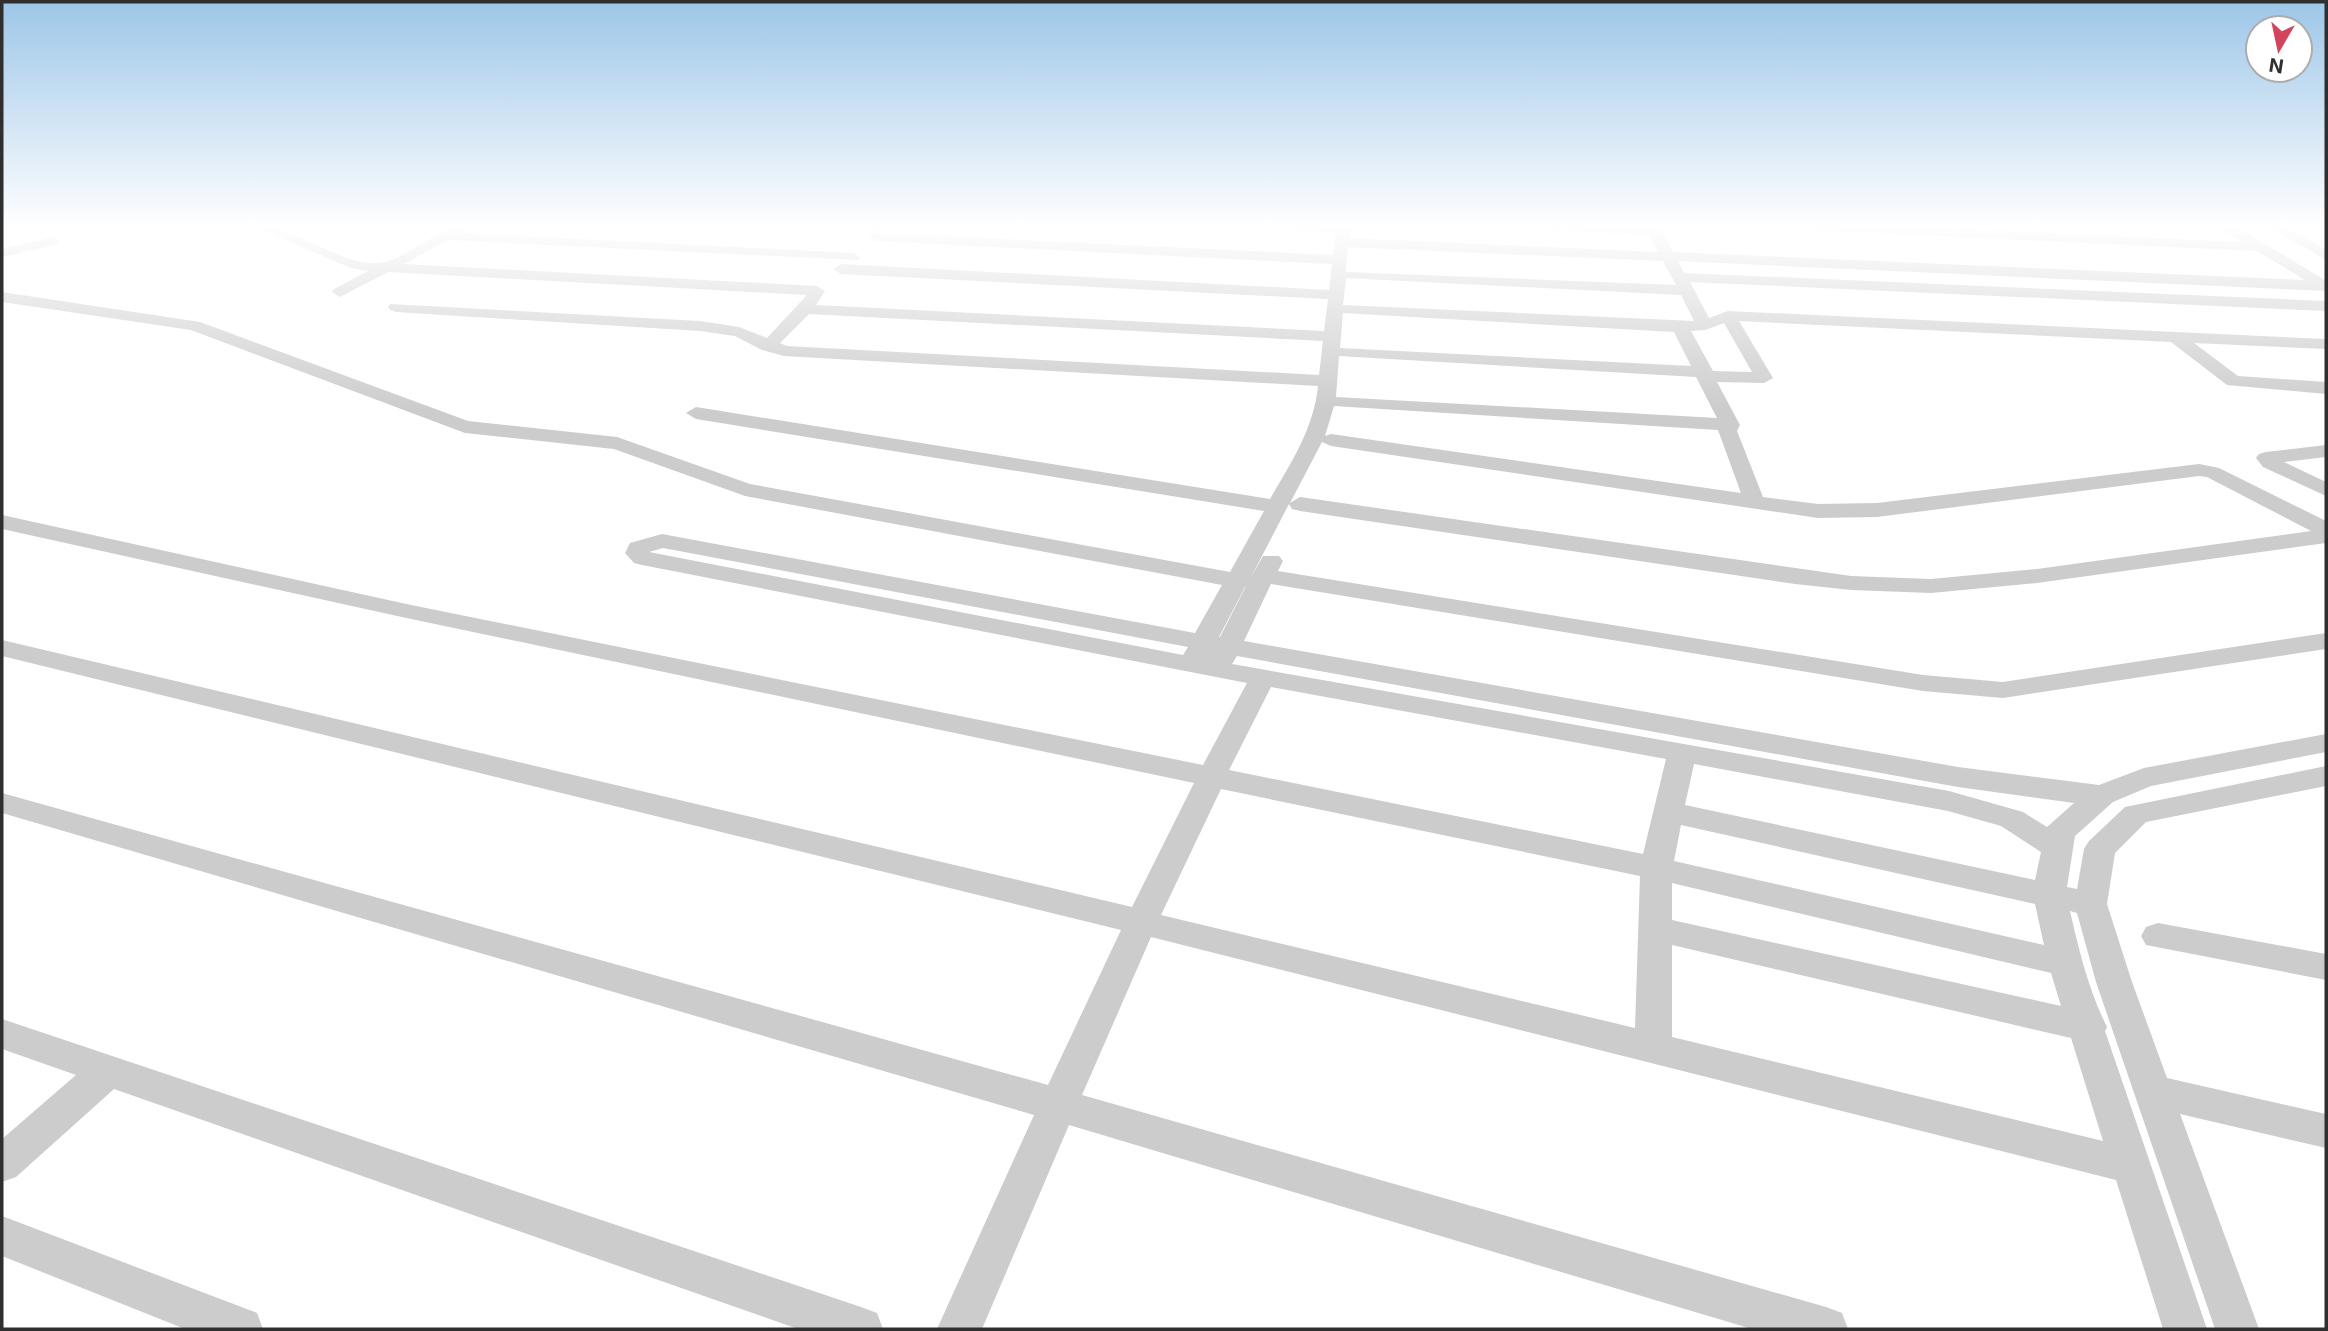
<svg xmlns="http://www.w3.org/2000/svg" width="2328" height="1331" font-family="Inter,sans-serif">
  <rect width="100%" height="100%" fill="#fff"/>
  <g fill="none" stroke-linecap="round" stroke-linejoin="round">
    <path fill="#ccc" fill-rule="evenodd" d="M251,225C296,224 339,267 380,263C401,261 436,232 458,225L466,229L463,233L853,253L860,257L858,260L448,240L404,264L817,286L825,291L816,305L1324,331L1328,299L841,274L833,269L841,264L1329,290L1332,264L875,241L868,237L875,233L1333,255L1335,232L1269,229L1262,225H1350L1349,238L1658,252L1649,235L1525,229L1518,225H1658L1673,252L2305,280L2257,251L1790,229L1783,225H1878L2241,242L2216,225H2233L2325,280L2326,291L1678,261L1684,273L2326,301V311L1690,282L1709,318L1728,311L2326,339V349L2194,343L2238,376L2326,382V394L2227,385L2171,342L1739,321L1773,378L1764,383L1717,382L1740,425L1737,431L1763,497L1818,504L1877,503L2199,464L2219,468L2326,521V543L2037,583L1931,593L1851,590L1795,584L1300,511L1292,509L1289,504L1250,579L1263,556H1279L1283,561L1278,571L1923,675L2003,682L2326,633V649L2003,698L1923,691L1271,584L1244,641L1958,767L2099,785L2144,768L2326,734V752L2151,786L2113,802L2075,836L2067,887L2077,889L2084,849L2089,841L2125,807L2326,766V786L2146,822L2115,853L2107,904L2132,982L2167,1078L2326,1114V1148L2180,1114L2259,1329H2215L2096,982L2077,913L2070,911C2079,951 2089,991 2107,1027L2105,1031L2207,1329H2163L2116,1180L1151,937L1082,1095L1826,1307L1842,1313L1848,1329H1752L1069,1125L982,1329H937L1034,1115L2,813V793L1048,1085L1121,930L2,656V640L1132,907L1194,783L411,619L2,529V515L411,605L1203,765L1247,683L642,565L634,563L625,553L630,543L662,534L1195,633L1222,585L745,496L614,449L465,433L191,330L2,302V292L200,322L468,421L617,437L750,484L1230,572L1264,511L696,419L686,413L696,407L1270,499C1291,463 1314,428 1318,386L784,356L762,350L735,336L700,331L396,312L390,310L388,307L390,304L700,321L739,327L767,338L807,295L388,272L340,297L332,292L334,289L368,271L351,268ZM1348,247L1663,261L1676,285L1346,272ZM1346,278L1681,295L1694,321L1343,305ZM1343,313L1674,332L1691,366L1340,348ZM809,314L1323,341L1319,375L787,346L780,343ZM1724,323L1752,372L1713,371L1691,331L1705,330ZM1339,356L1696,377L1717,418L1336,397ZM1334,406L1718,430L1741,493L1331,434L1325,436ZM1322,442L1331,446L1818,518L1877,517L2199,476L2207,477L2311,531L2037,569L1931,579L1851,576L1300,497L1290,503ZM663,548L1188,647L1183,655L649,552ZM1246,586L1220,637H1219L1245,587ZM1237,656L1958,787L2074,803L2047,827L2023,812L1949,791L1232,664ZM1271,687L1666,759L1643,854L1229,770ZM1694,764L1948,811L2001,826L2041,852L2035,880L1685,805ZM1221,789L1640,876L1635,1028L1161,915ZM1681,825L2035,904L2044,945L1674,861ZM1672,883L2051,973L2061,1006L1672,920ZM1672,945L2071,1038L2103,1141L1672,1037Z
      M828,225H891L892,227L885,231L835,229Z
      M2265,225H2282L2326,250V260Z
      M53,237L60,241L58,244L2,257V249Z
      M2326,445V457L2284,462L2326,482V496L2263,467L2256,458L2259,454L2266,452Z
      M2158,923L2326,954V980L2146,945L2141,936L2146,927Z
      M2,1019L861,1307L877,1313L883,1329H798L114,1089L16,1177L2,1182V1139L76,1075L2,1049Z
      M2,1216L257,1313L263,1329H185L2,1256Z"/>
  </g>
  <linearGradient id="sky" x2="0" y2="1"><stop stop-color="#9dc6e8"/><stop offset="0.55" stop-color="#fff"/><stop offset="1" stop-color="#fff" stop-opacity="0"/></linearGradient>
  <rect width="2328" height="411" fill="url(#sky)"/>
  <rect width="2328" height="1331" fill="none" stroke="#2f2f2f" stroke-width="7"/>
  <g transform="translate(2279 49) rotate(189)"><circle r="33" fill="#ffffff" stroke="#acacac" stroke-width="2"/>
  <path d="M0-5L12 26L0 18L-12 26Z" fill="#d3435c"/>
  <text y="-10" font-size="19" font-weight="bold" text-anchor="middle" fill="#2f2f2f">N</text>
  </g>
</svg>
